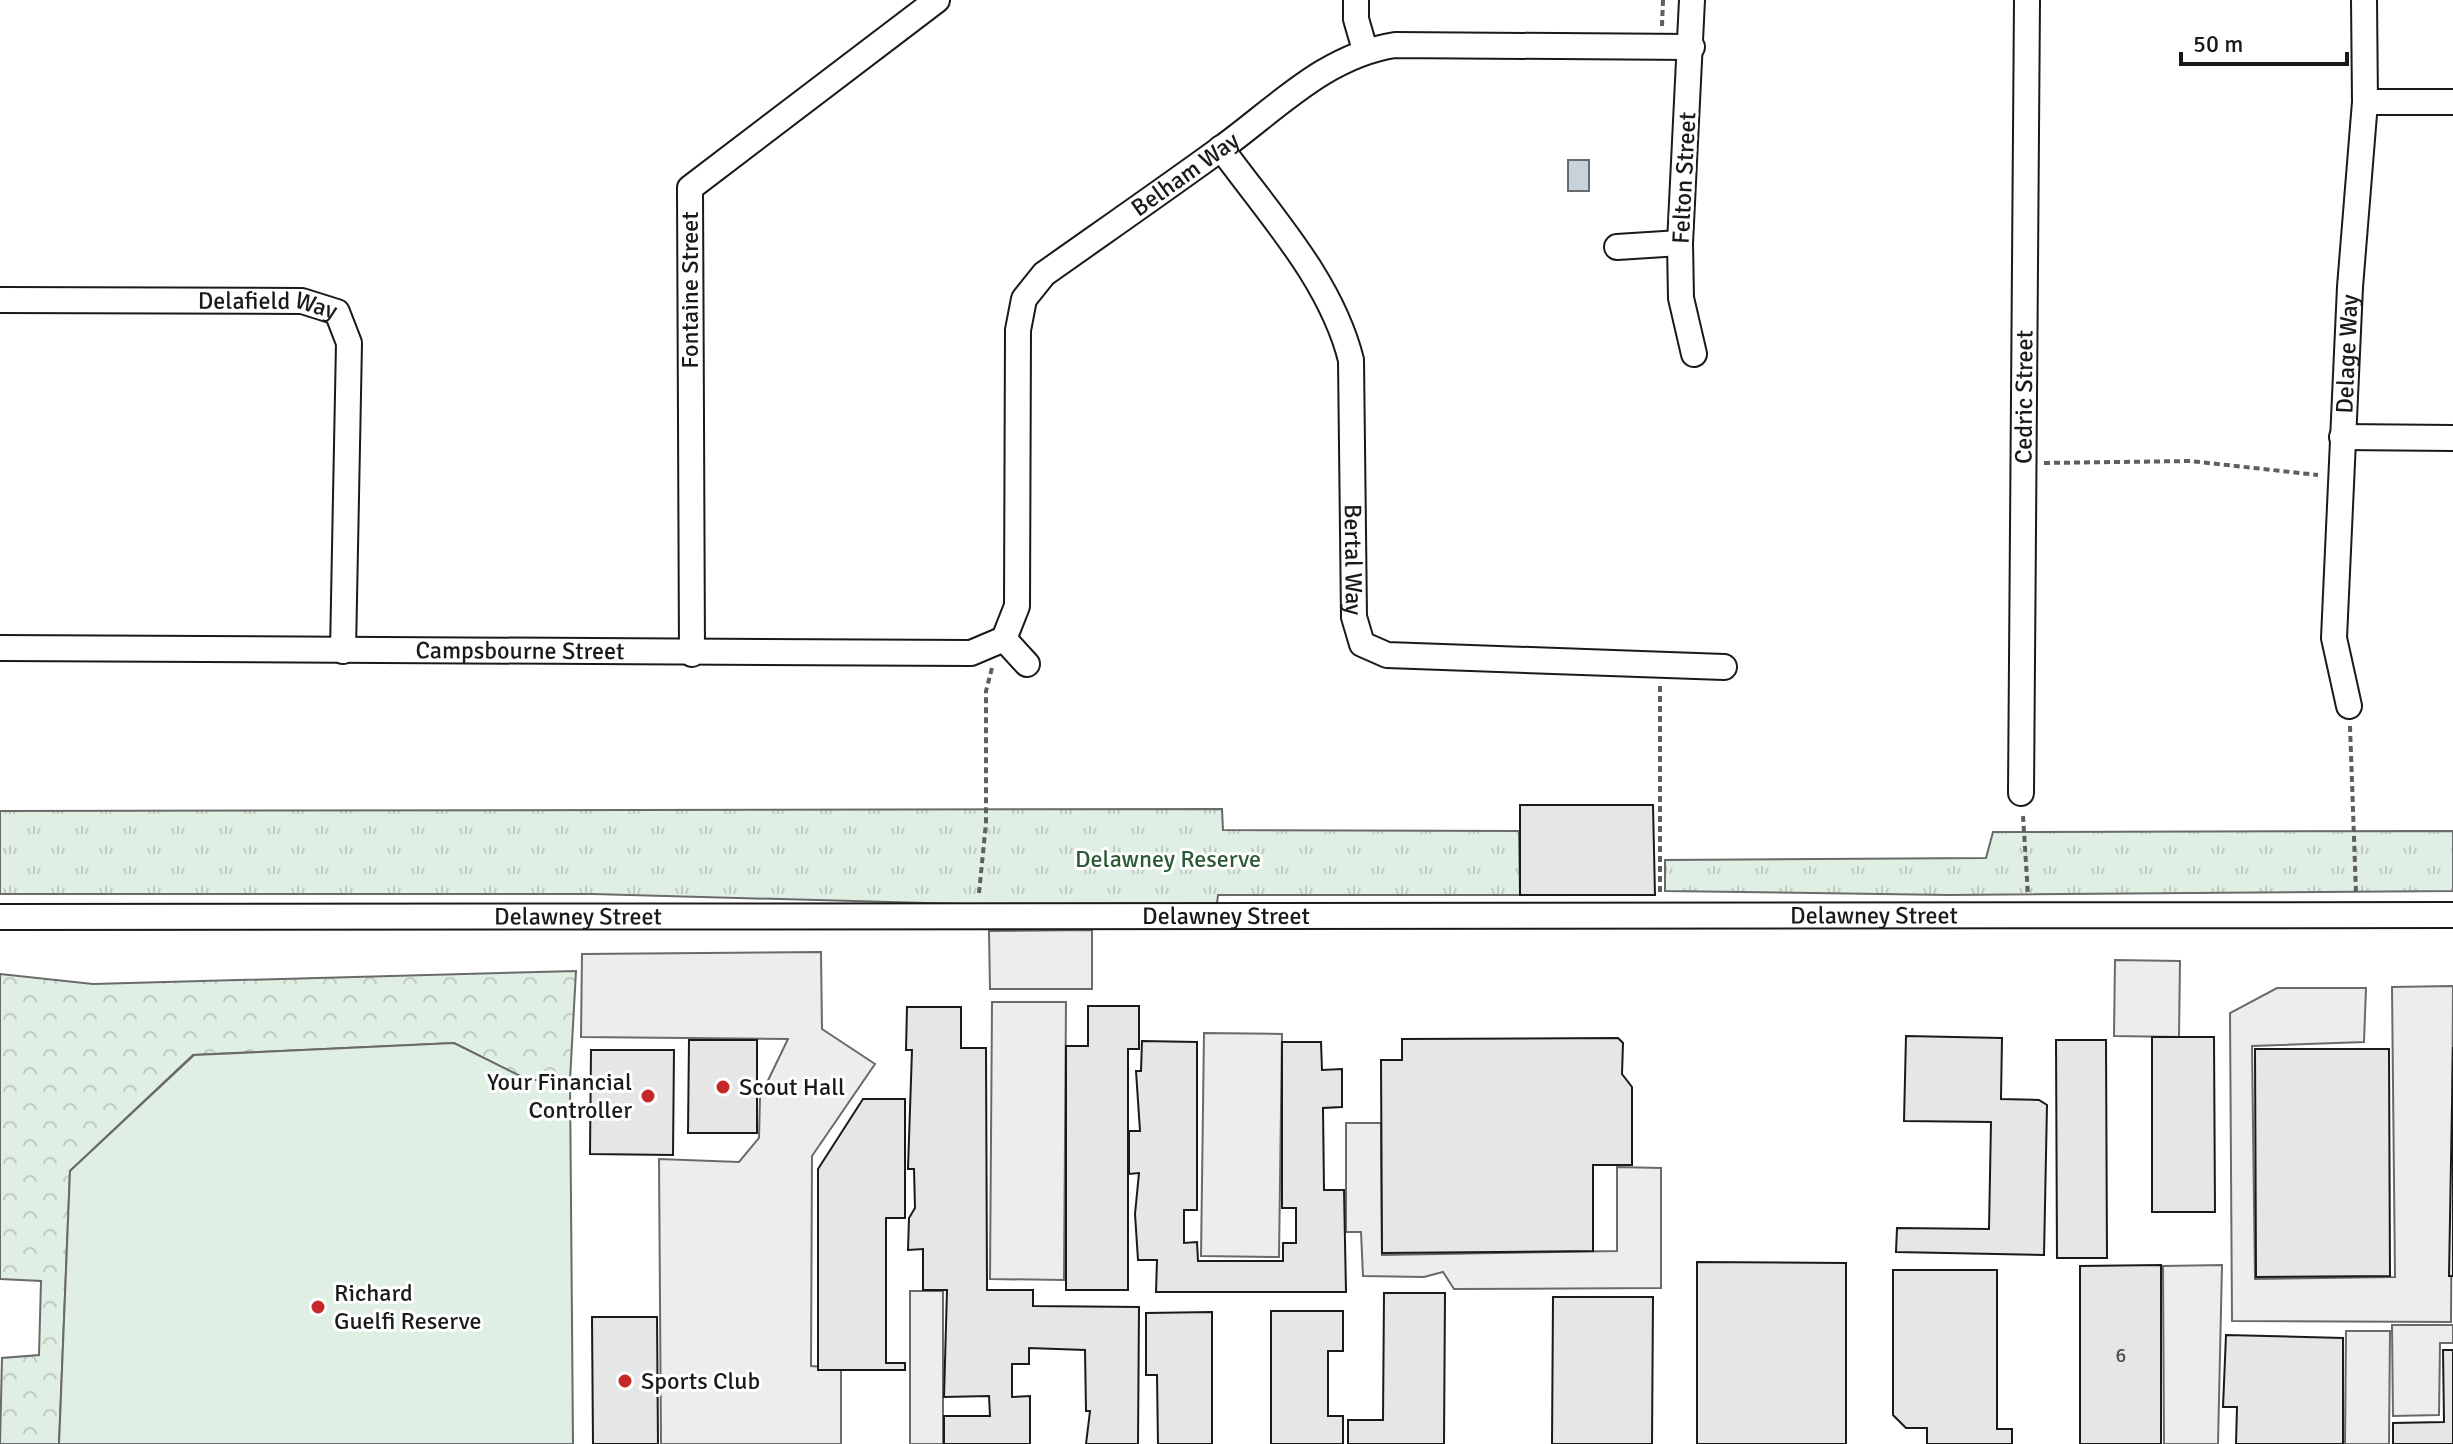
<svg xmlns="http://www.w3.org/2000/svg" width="2453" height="1444" font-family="Signika,sans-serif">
  <defs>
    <pattern id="grass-tufts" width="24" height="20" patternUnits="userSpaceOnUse" patternTransform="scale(2)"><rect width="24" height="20" fill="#e0efe3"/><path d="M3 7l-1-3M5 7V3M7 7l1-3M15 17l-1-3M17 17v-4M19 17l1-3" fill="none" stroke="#c0ccc2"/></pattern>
    <pattern id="forest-crowns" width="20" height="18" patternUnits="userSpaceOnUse" patternTransform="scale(2)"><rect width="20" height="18" fill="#e0efe3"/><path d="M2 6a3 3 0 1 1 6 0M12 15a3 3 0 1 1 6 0" fill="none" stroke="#c0ccc2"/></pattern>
  </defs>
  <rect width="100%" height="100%" fill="#fff"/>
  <path fill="url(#grass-tufts)" stroke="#6a6a6a" stroke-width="2" d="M1222,809L1223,830L1519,831L1520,895H1218L1216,911L593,894H0V811Z
    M2453,831V891L1949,895L1665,891V860L1986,858L1993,832Z"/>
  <path fill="url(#forest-crowns)" stroke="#6a6a6a" stroke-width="2" d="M576,971L570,1080H528L454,1043L193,1055L70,1171L59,1444H0L2,1358L39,1355L41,1281L0,1279V974L93,984Z"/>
  <path fill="#e0efe3" stroke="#6a6a6a" stroke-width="2" d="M454,1043L528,1080H570L573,1444H59L70,1171L194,1055Z"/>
  <path fill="#ededed" stroke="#6a6a6a" stroke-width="2" d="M1092,930V989H990L989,931Z
    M821,952L822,1029L875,1064L812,1156L811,1366L841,1368V1444H661L659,1159L739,1162L759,1138L760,1097L788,1039L581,1037L582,954Z
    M2115,960L2180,961L2179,1037L2114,1036Z
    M2453,986L2451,1322L2232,1321L2230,1013L2277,988H2366L2364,1042L2252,1046L2255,1279L2395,1277L2392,987Z
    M992,1002H1066L1064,1280L990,1279Z
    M1204,1033L1282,1034L1279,1257L1201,1256Z
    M1346,1123H1381L1382,1255L1617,1251V1167L1661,1168V1288L1454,1289L1443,1272L1424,1277L1363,1276L1361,1232H1346Z
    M2222,1265L2218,1444H2164L2163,1266Z
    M910,1291H943V1444H910Z
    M2392,1325H2453V1343H2440L2439,1415L2393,1416Z
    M2346,1331H2390L2389,1444H2345Z"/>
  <path fill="#c6d2dc" stroke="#6a6a6a" stroke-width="2" d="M1568,160H1589V191H1568Z"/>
  <path fill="#e6e6e6" stroke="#1a1a1a" stroke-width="2" d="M1520,805H1653L1655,895H1520Z
    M1088,1006H1139V1049H1128V1290H1066V1046H1088Z
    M907,1007H961V1048H986L987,1290H1033V1306L1139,1307L1138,1444H1086L1090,1411H1086L1085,1350L1029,1348V1364H1012V1397L1030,1396V1444H944V1416H990L989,1396L944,1397L947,1290H923V1249L908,1250L909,1218L915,1208L914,1169H908L912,1050H906Z
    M1906,1036L2002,1038L2001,1099L2039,1100L2047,1105L2044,1255L1896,1252L1897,1228L1989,1229L1991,1122L1904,1121Z
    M2152,1037H2214L2215,1212H2152Z
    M1618,1038L1623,1043L1622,1074L1632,1087V1165H1593V1251L1382,1253L1381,1060H1402V1039Z
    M689,1040H757V1133H688Z
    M2056,1040H2106L2107,1258H2057Z
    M1142,1041L1197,1042V1210H1184V1243L1197,1242L1198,1261H1283V1243H1296V1208H1282V1042H1321L1322,1070L1342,1069V1107L1323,1108L1324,1190H1344L1346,1292H1156L1157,1260H1138L1135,1214L1139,1173L1129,1174V1131H1140L1136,1071H1141Z
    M2453,1047V1276H2449Z
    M2255,1049H2389L2390,1276L2256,1277Z
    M591,1050H674L673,1155L590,1154Z
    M863,1099H905V1218H886V1363H905V1370H818V1169Z
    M1697,1262L1846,1263V1444H1697Z
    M2161,1265V1444H2080V1266Z
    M1893,1270H1997V1429H2012V1444H1927V1428H1906L1893,1415Z
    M1384,1293H1445L1444,1444H1348V1420H1383Z
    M1553,1297H1653L1652,1444H1552Z
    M1271,1311H1343V1351H1328V1416H1343V1444H1271Z
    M1212,1312V1444H1158L1157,1375H1146V1313Z
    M592,1317H657L658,1444H593Z
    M2226,1335L2343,1338V1444H2236L2237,1407H2223Z
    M2443,1350H2453V1444H2393V1423L2444,1422Z"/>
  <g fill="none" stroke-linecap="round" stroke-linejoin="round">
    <defs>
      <g id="minor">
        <path d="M1356,0V19L1365,50"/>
        <path d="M1692,0L1680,243L1681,298L1694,354"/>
        <path d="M2365,102H2453"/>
        <path id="s1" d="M1221,148C1269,214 1331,280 1351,360L1354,617L1362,644L1387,655L1724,667"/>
        <path d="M1617,247L1680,243"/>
        <path id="s2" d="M0,300L302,301L337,312L349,343L343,651"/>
        <path d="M2342,437L2453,438"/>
        <path id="s3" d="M1004,639L1017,606L1018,330L1024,299L1044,274C1102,233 1161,192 1219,150C1275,110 1324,56 1395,45L1692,47"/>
        <path id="s4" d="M0,648L971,653L1004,639L1027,664"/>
        <path d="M692,654L690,188L937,0"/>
        <path id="s5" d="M2349,706L2334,638L2350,287L2365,102L2364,0"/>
        <path id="s6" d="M2021,793L2027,0"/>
        <path id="s7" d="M0,917L2453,915"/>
      </g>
    </defs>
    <use href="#minor" stroke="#1a1a1a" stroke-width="28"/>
    <path stroke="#5f5f5f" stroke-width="4" stroke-dasharray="6 4" stroke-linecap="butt" d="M1662,26L1663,0
      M2044,463L2190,461L2318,475
      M2350,726L2356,893
      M2023,816L2028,895
      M1660,892V685
      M979,893L986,823V691L992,668"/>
    <use href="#minor" stroke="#fff" stroke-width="24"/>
  </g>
  <g fill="#c62828" stroke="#fff" stroke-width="3">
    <circle cx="723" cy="1087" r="8"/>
    <circle cx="648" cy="1096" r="8"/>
    <circle cx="318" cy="1307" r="8"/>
    <circle cx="625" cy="1381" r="8"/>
  </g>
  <g text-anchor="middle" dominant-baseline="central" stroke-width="6" stroke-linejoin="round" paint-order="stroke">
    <g font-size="20" fill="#4d4d4d">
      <text x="2121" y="1355">6</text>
    </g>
    <g font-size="24" fill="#1a1a1a" stroke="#fff">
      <text stroke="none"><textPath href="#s3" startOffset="548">Belham Way</textPath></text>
      <text transform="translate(1684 178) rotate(-87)">Felton Street</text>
      <text transform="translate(690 290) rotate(-90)">Fontaine Street</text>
      <text stroke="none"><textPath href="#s2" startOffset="268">Delafield Way</textPath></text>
      <text stroke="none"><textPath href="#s5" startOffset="354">Delage Way</textPath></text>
      <text stroke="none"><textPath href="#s6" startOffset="396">Cedric Street</textPath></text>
      <text stroke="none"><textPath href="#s1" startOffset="450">Bertal Way</textPath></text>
      <text stroke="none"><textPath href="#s4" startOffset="520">Campsbourne Street</textPath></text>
      <text stroke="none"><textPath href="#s7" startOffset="1226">Delawney Street</textPath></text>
      <text stroke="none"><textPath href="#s7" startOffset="1874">Delawney Street</textPath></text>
      <text stroke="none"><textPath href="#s7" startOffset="578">Delawney Street</textPath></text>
    </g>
    <g font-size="24" fill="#2b5a34" stroke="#fff">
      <text x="1168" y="859">Delawney Reserve</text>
    </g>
    <g font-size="24" fill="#1a1a1a" stroke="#fff" text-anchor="start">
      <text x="632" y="1082" text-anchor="end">Your Financial<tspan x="632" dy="28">Controller</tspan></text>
      <text x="739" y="1087">Scout Hall</text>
      <text x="334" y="1293">Richard<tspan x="334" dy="28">Guelfi Reserve</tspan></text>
      <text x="641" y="1381">Sports Club</text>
    </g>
  </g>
  <path d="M2181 52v12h166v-12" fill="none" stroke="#1a1a1a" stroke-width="4"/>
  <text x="2193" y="52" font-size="24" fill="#1a1a1a" stroke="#ffffff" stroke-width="6" paint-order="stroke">50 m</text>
</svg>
